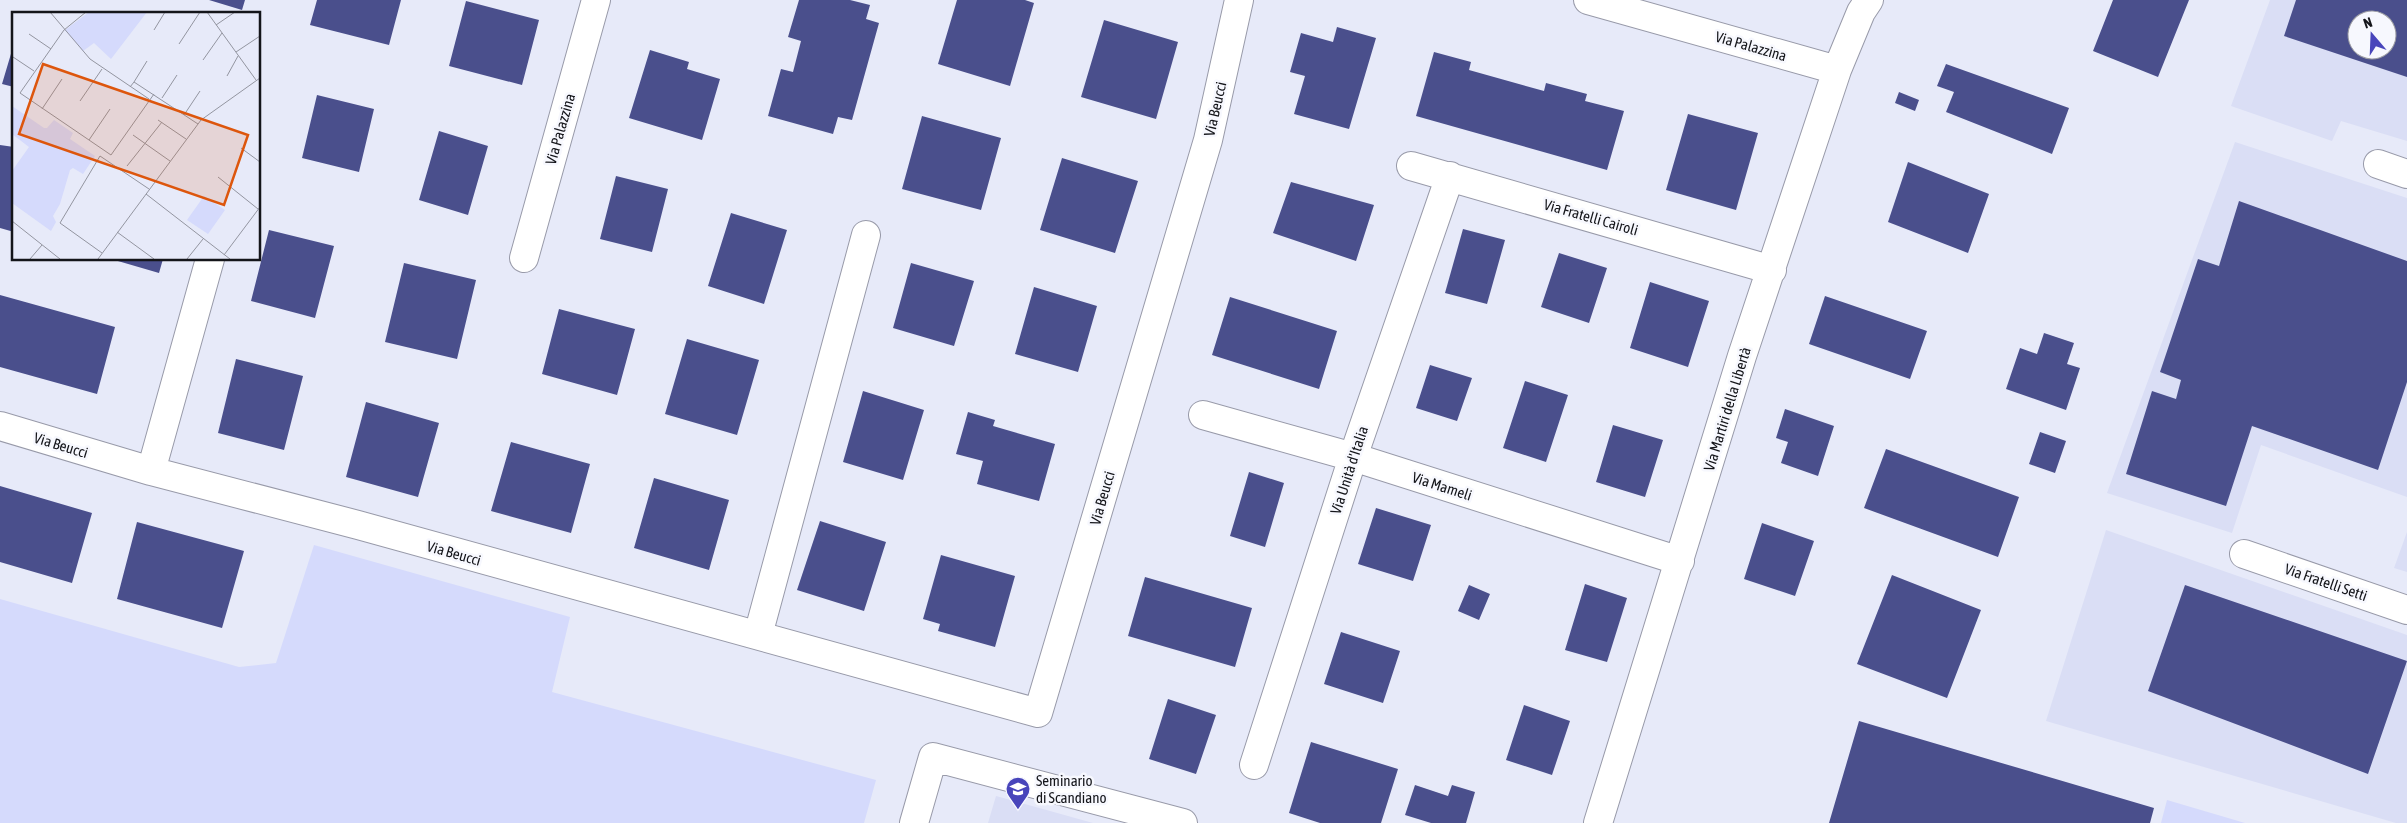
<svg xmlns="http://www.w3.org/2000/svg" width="2407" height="823" font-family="'Asap Condensed',sans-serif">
  <rect width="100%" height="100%" fill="#e7eaf9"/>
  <path fill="#dadef5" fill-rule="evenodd" d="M2270,0H2407V141L2341,121L2332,141L2231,106ZM2357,20H2387V50H2357Z
    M2235,142L2407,198V497L2261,445L2232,533L2107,493Z
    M2106,530L2407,635V823H2396L2046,721Z
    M2407,532V572L2394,568Z
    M996,796L1093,823H988Z"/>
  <path fill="#d5dafc" d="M314,545L570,617L552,692L876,780L864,823H0V599L239,667L276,663Z
    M2167,800L2245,823H2161Z"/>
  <path fill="#4a4f8c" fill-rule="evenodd" d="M209,0H245L242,10Z
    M317,0H401L389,45L310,25Z
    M799,0H850L870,5L866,19L879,23L852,120L838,117L833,134L768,116L781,69L793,72L801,41L788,37Z
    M957,0H1025L1034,3L1010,86L938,64Z
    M2113,0H2189L2158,77L2093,51Z
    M2296,0H2407V77L2284,36ZM2357,20H2387V50H2357Z
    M466,1L539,20L522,85L449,66Z
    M1104,20L1178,42L1156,119L1081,97Z
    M1337,27L1376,38L1349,129L1294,114L1305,76L1290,72L1301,33L1333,42Z
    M13,47H14V87L2,84Z
    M650,50L689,62L687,69L720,79L702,140L629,118Z
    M1434,52L1471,62L1469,70L1544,91L1546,83L1587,94L1585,101L1624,111L1607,170L1416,116Z
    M1946,64L2069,108L2052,154L1946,112L1954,92L1937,86Z
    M1899,92L1919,100L1915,111L1895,103Z
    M317,95L374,109L359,172L302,158Z
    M1688,114L1758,133L1736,210L1666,190Z
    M922,116L1001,138L981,210L902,189Z
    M439,131L488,146L468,215L419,200Z
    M0,145L14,147V232L0,228Z
    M1062,158L1138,181L1115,253L1040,230Z
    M1908,162L1989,194L1968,253L1888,222Z
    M616,176L668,189L652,252L600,239Z
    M1291,182L1374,205L1356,261L1273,233Z
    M2239,201L2407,261V382L2378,470L2252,426L2226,506L2126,474L2152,391L2176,399L2181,380L2160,372L2198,259L2219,266Z
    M731,213L787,230L764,304L708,286Z
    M1463,229L1505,240L1487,304L1445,293Z
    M269,230L334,246L315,318L251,301Z
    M1559,253L1607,268L1589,323L1541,307Z
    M111,259H163L159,273Z
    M404,263L476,280L457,359L385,342Z
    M911,263L974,281L954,346L893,328Z
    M1650,282L1709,301L1688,367L1630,348Z
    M1034,287L1097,306L1078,372L1015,354Z
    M0,295L115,327L97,394L0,367Z
    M1825,296L1927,331L1910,379L1809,344Z
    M1230,297L1337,331L1319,389L1212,355Z
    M559,309L635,329L617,395L542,374Z
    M2044,333L2074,343L2067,364L2080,368L2066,410L2006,389L2020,348L2037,354Z
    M687,339L759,360L737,435L665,414Z
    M236,359L303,376L284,450L218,433Z
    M1430,365L1472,378L1457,421L1416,408Z
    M1525,381L1568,395L1546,462L1503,448Z
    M863,391L924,410L903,480L843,462Z
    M366,402L439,423L418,497L346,477Z
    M1785,409L1834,426L1818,476L1781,463L1788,442L1776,438Z
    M968,412L995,420L993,426L1055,444L1039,501L977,484L983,461L956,454Z
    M1613,425L1663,440L1645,497L1596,482Z
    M2040,432L2066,441L2055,473L2029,464Z
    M511,442L590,464L571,533L491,511Z
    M1886,449L2019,497L1998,557L1864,508Z
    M1249,472L1284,483L1265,547L1230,536Z
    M654,478L729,500L709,570L634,548Z
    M0,486L92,513L72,583L0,562Z
    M1376,508L1431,525L1413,581L1358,564Z
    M820,521L886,542L864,611L797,590Z
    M137,522L244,551L222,628L117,599Z
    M1762,523L1814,541L1795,596L1744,579Z
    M941,555L1015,576L995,647L938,631L940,624L923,619Z
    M1892,575L1981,610L1947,698L1857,664Z
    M1145,577L1252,608L1235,667L1128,636Z
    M1585,584L1627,598L1607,662L1565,650Z
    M1469,585L1490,594L1479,620L1458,611Z
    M2185,585L2407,661L2368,774L2148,691Z
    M1341,632L1400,651L1383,703L1324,684Z
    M1168,699L1216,715L1196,774L1149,759Z
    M1524,705L1570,721L1552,775L1506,760Z
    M1859,721L2154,808L2150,823H1829Z
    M1311,742L1398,769L1381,823H1320L1289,813Z
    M1415,785L1448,796L1452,785L1475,792L1466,823H1431L1405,815Z"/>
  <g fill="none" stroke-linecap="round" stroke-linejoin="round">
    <defs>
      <path id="minor" d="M1588,0L1837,70
        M2378,164L2407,174
        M1411,166L1772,270
        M524,258L596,0
        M1203,415L1353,457L1680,561
        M0,426L151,471L358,525L1038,713L1208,140L1239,0
        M151,471L210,259
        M2244,554L2407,610
        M758,635L866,235
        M1254,765L1353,457L1450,176
        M914,823L933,757L1183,823
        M1598,823L1742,356L1837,70L1861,12L1869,0"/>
    </defs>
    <use href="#minor" stroke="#989aa9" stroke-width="30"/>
    <use href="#minor" stroke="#fff" stroke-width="28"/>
  </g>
  <defs>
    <symbol id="university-pin" viewBox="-11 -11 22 30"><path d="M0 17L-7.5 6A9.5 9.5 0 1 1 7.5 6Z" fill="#4845bb" stroke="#f7f8fe"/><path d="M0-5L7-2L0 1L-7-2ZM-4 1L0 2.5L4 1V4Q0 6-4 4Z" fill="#fff"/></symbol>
  </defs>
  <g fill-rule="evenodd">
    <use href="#university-pin" x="1004" y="775" width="28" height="38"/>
  </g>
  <g text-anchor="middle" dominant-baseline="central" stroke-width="5" stroke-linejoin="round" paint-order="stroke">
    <g font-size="15" fill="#14151a" stroke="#f7f8fe">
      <text transform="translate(1751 46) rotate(16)">Via Palazzina</text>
      <text transform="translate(1215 109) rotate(-77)">Via Beucci</text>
      <text transform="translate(560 129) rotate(-74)">Via Palazzina</text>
      <text transform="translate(1591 217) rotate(16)">Via Fratelli Cairoli</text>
      <text transform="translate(1727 409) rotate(-73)">Via Martiri della Libertà</text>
      <text transform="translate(61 445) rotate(17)">Via Beucci</text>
      <text transform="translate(1349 470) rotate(-72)">Via Unità d'Italia</text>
      <text transform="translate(1442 486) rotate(18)">Via Mameli</text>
      <text transform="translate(1102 498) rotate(-74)">Via Beucci</text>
      <text transform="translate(454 553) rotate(16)">Via Beucci</text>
      <text transform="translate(2326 582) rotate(19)">Via Fratelli Setti</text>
    </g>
    <g font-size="15" fill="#14151a" stroke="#f7f8fe" text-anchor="start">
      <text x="1036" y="780">Seminario<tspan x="1036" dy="17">di Scandiano</tspan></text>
    </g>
  </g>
  <g transform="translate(12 12)">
    <rect width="248" height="248" fill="#e7eaf9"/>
    <path d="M77,0H135L99,47L82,31L71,39L53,18ZM0,94L32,116H35L42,108L61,121L58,127L83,144L71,162L61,156L58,158L48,192L41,204L44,210L39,219L0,191V159L17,135L0,122ZM192,184L213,198L196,222L175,208Z" fill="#d5dafc"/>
    <path fill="none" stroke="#9395a0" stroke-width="1" d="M38,0L78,47L137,87M74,0L52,18L8,81L99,143L142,82M195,0L244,68M204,13L223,0M142,18L153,0M17,22L39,37M167,32L188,0M224,40L248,24M1,45L22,59M191,48L210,21M215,64L226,44M122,70L135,49M118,75L122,70L186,112M150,86L165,63M68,89L90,57M30,97L50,67M172,103L188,79M146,108L174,127M121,123L158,149M77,128L98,97M229,136L248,150M115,154L150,110M206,165L246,197M134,182L218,247M0,209L48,247M105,220L142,247M90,241L48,211L88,144L137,177M212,243L248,195M18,247L30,233M86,247L189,108L248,66M175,247L191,227"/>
    <path fill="#dd560d" fill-opacity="0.15" stroke="#dd560d" stroke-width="2.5" d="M31,52L236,123L212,193L7,122Z"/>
    <rect width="248" height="248" fill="none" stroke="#14151a" stroke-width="2.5"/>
  </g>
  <g transform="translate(2372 35) rotate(341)"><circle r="24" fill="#f7f8fe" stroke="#9c9da3"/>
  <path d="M0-4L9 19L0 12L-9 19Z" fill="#4845bb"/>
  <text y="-8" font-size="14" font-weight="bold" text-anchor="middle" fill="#14151a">N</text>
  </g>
</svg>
